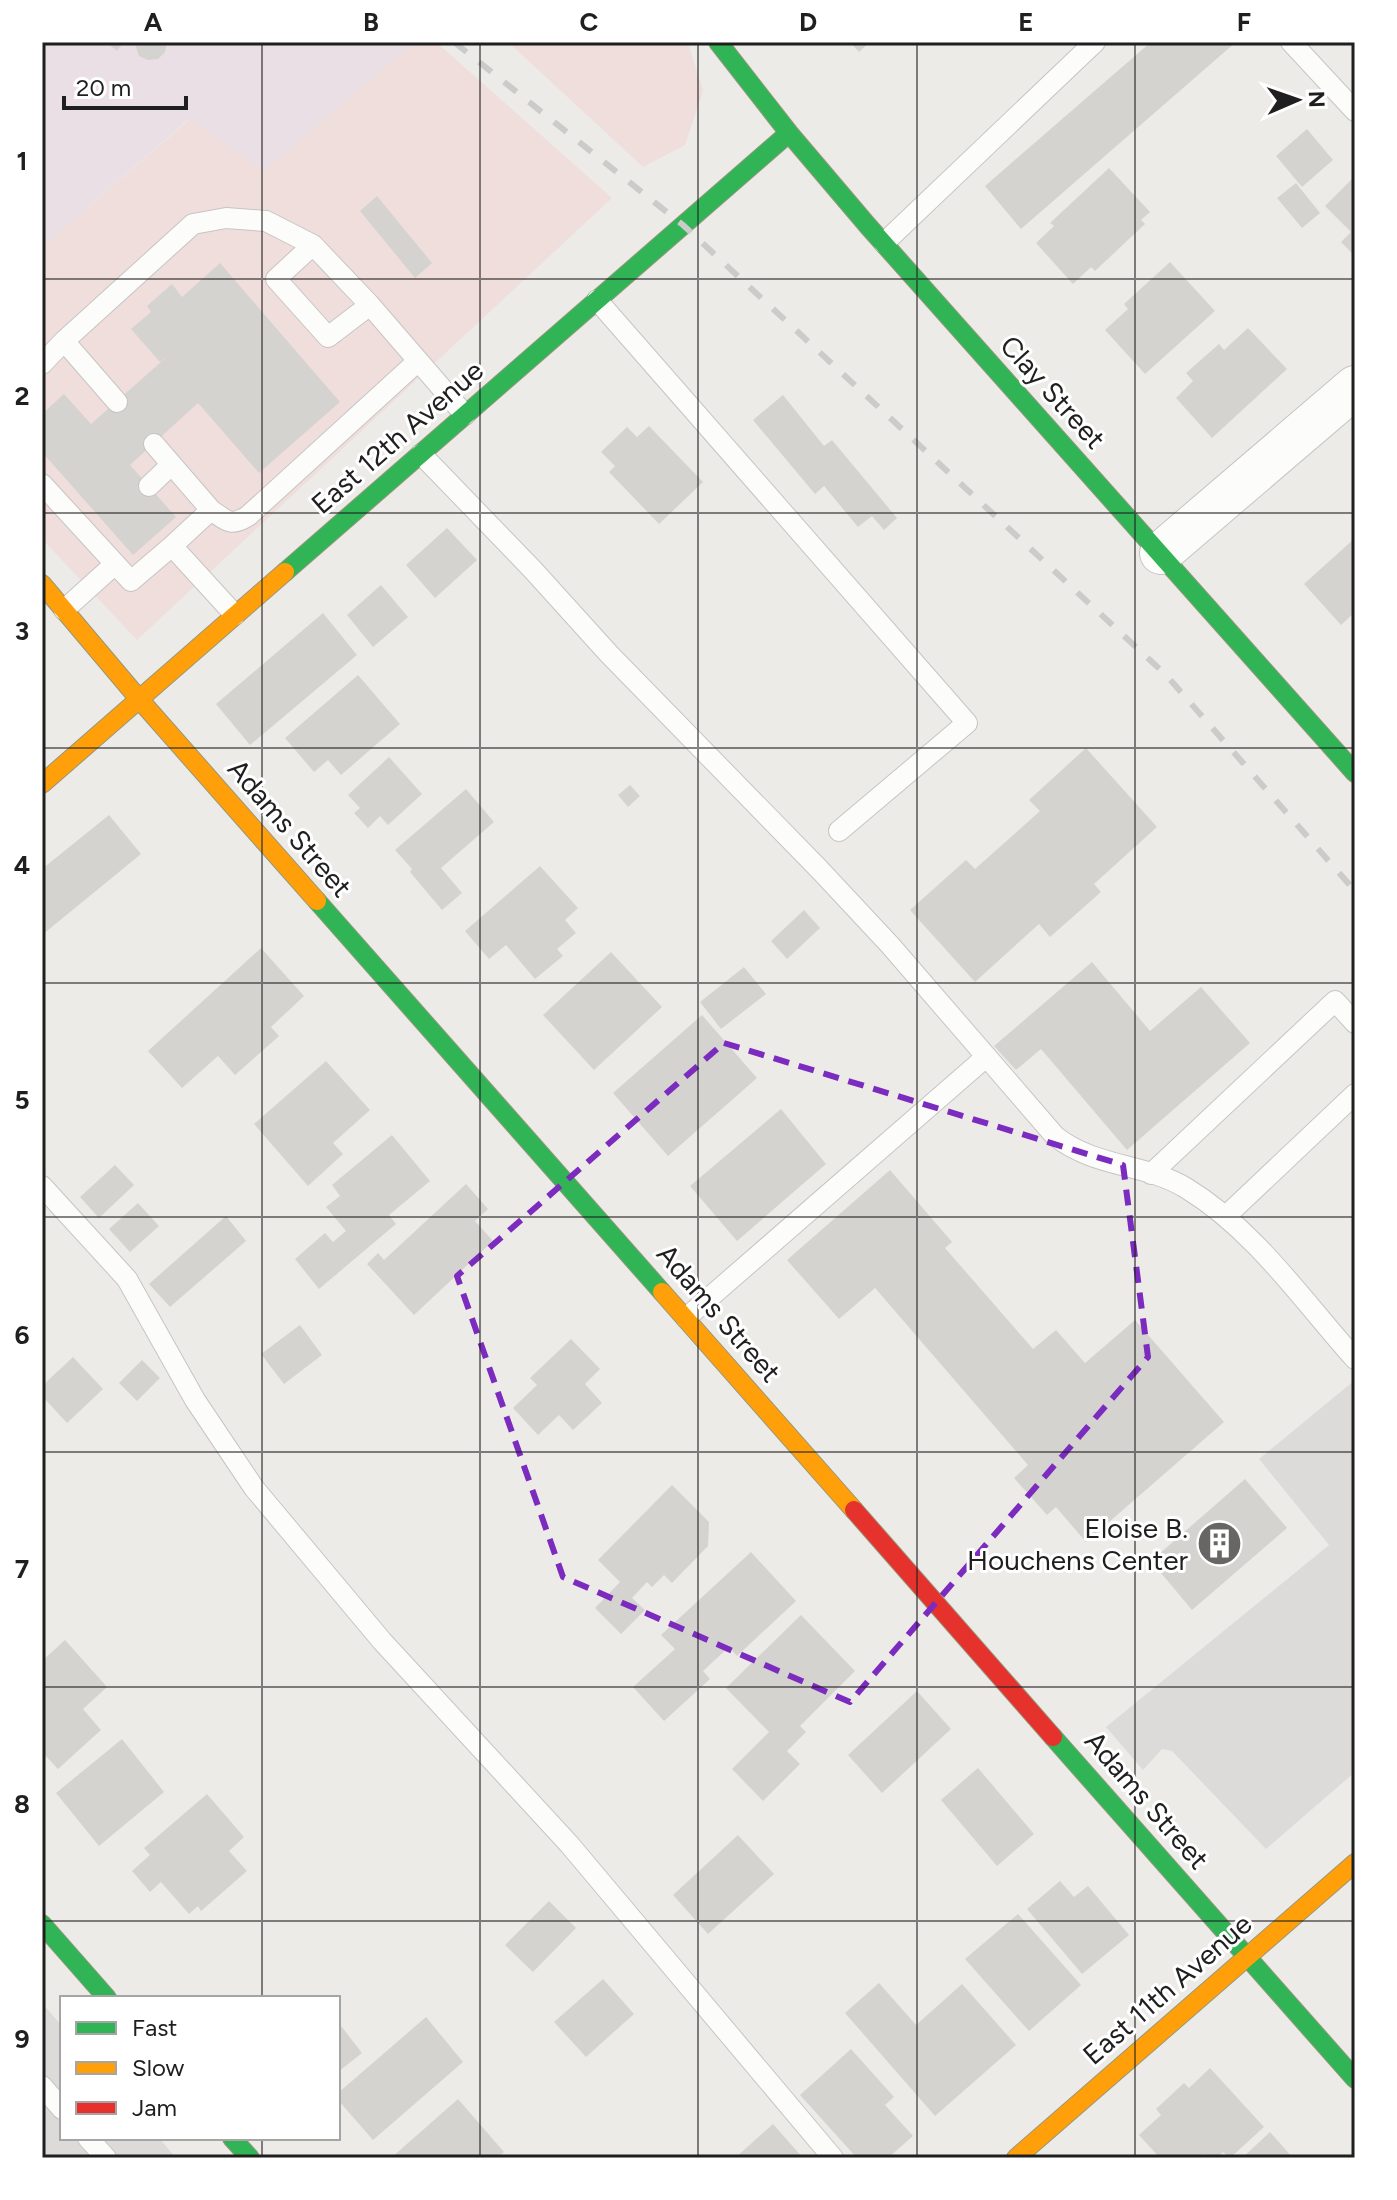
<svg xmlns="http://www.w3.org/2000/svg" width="1397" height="2200" font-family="Figtree,sans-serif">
  <rect width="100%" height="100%" fill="#edebe7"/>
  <path fill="#efdedc" d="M414,42H436L612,198L137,640L42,539V247L190,119L264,171Z
    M508,42H688L703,91L685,145L643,167Z"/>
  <path fill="#ebdfe6" d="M42,42H414L264,171L189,119L42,247Z"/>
  <path fill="#dcdbd9" d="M1355,1380V1772L1266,1849L1172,1751L1162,1749L1143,1770L1106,1727L1329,1545L1259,1459Z
    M42,2003L62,2026V2138H159L176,2158H42Z"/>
  <path fill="#d5d3d0" d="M106,42H124L117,51Z
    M136,42H167L165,52L158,59L148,60L139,56L136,47Z
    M850,42H870L859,52Z
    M1151,42H1236L1021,229L985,186Z
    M1307,129L1333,160L1302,187L1276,156Z
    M1109,168L1150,212L1141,220L1145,224L1095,271L1091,267L1073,284L1036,243L1054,226L1050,223Z
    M1355,176V256L1341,242L1351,232L1325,206Z
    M1296,183L1320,213L1302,228L1277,198Z
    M377,196L432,263L415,278L360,211Z
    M1170,262L1215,311L1145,374L1105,330L1128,309L1124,304Z
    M220,263L340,402L259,473L198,403L130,465L176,517L133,555L42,452V414L64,394L91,424L170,354L160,362L131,329L151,312L147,306L172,284L182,297Z
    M1248,328L1287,369L1212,438L1176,398L1193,381L1186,373L1219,344L1224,350Z
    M783,395L824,446L832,440L897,518L884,530L872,516L858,527L824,486L815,494L753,420Z
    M649,426L703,482L659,524L609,472L615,466L601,452L627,427L637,437Z
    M447,528L477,560L435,598L406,565Z
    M1355,538V612L1341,625L1304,584Z
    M381,585L408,617L373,647L347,615Z
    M323,613L357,655L250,745L216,704Z
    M358,675L400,724L341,775L328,760L314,772L285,738Z
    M1086,748L1157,827L1094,884L1101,892L1050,937L1039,924L975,982L910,910L966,860L975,869L1040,811L1029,800Z
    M389,757L422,794L388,825L380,816L368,828L354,813L360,808L348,795Z
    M630,785L640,796L628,807L618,795Z
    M466,789L494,822L441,868L462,893L442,910L410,872L412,869L395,850Z
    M109,815L141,854L42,935V869Z
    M540,866L578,908L565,920L576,933L557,949L563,956L535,979L506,945L489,959L465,931Z
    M804,910L820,928L787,959L771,941Z
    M261,948L304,996L271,1027L279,1036L235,1075L218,1056L182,1088L148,1051Z
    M611,952L662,1007L594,1070L543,1015Z
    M1092,962L1150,1031L1201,987L1250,1043L1127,1150L1041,1049L1016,1070L994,1046Z
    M744,967L766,994L721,1029L700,1002Z
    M702,1015L757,1078L668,1156L613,1093Z
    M326,1061L370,1110L333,1143L343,1154L308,1186L254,1124Z
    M781,1109L826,1164L737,1241L690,1186Z
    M392,1135L430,1181L389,1215L396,1224L319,1289L295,1259L325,1233L333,1242L346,1231L326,1207L340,1196L332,1185Z
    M115,1165L134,1185L99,1218L80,1197Z
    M890,1170L952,1242L945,1248L1033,1349L1056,1330L1085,1363L1135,1320L1224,1422L1086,1542L1056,1507L1047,1515L1014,1478L1028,1465L875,1288L839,1319L787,1260Z
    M466,1184L488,1209L475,1221L493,1241L414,1315L367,1264L378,1253L384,1260Z
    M138,1203L159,1226L130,1252L109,1229Z
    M226,1216L246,1241L170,1307L149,1284Z
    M300,1325L322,1355L284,1384L261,1354Z
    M571,1339L600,1369L585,1384L602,1403L573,1430L559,1415L538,1435L513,1408L537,1385L530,1378Z
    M73,1357L103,1389L67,1423L42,1396V1386Z
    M142,1360L160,1378L137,1401L119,1383Z
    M1245,1479L1287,1528L1192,1610L1151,1561Z
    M672,1485L709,1522L708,1546L672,1583L664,1575L652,1587L647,1582L632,1598L645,1610L621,1634L595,1608L620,1582L598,1560Z
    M751,1552L796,1601L737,1656L729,1647L703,1671L710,1679L664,1721L633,1687L675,1649L661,1635Z
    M801,1615L855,1671L800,1726L806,1732L787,1751L800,1764L763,1801L732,1769L769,1732L726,1688Z
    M65,1640L107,1687L83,1709L101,1730L58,1769L42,1752V1661Z
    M917,1691L951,1729L882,1793L848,1755Z
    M122,1739L164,1792L99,1846L56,1793Z
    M978,1768L1034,1834L997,1866L941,1800Z
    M207,1794L244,1837L229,1851L247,1871L201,1911L198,1906L189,1914L161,1882L150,1892L132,1871L150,1855L144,1848Z
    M738,1835L774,1874L708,1934L673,1895Z
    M1060,1881L1074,1897L1088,1886L1129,1935L1082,1974L1027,1909Z
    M549,1901L576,1928L533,1972L505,1945Z
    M1018,1914L1081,1985L1029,2031L965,1959Z
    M603,1979L634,2014L586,2057L554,2022Z
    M879,1983L916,2025L962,1984L1016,2045L935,2116L845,2013Z
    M426,2017L463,2062L373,2140L338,2100V2093Z
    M338,2022L362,2053L338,2072Z
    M851,2049L894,2097L885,2105L913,2136L888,2158H857L800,2095Z
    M1210,2068L1264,2127L1230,2158L1223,2152L1217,2158H1208L1204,2154L1199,2158H1160L1139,2135L1161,2115L1156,2109L1184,2083L1189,2088Z
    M458,2099L504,2152L497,2158H391Z
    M773,2124L803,2158H735Z
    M1270,2132L1293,2158H1242Z"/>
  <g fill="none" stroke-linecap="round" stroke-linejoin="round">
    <defs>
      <path id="lane" d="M1291,42L1355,111
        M884,243L1095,42
        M313,245L276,279L328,337L370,305
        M597,300L967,723L839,831
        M64,341L117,402
        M42,364L64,341L193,224L226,218L266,221L313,245L370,305L465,415
        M154,444L211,510
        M421,454L533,570L609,654L819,869L890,945L1055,1136C1095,1168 1145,1163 1186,1188C1255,1230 1302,1300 1355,1359
        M42,484L131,581L172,546L235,615
        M149,486L171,465
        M172,546L211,510C227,521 230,527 248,516L418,361
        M64,610L115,564
        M1151,1174L1335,1001L1355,1023
        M42,1186L127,1279L195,1400L254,1488L382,1641L569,1844L833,2158
        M1226,1216L1355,1094
        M686,1318L986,1057
        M42,2086L62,2109
        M88,2138L106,2158"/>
      <path id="street" d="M1161,553L1355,387"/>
      <path id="fast" d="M718,42L789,133L868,226L1355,773
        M285,572L789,133
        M317,901L662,1292
        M1053,1737L1355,2079
        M42,1924L107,1998
        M232,2138L250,2158"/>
      <path id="slow" d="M42,584L139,699L317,901
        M42,784L285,572
        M662,1292L854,1510
        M1016,2158L1355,1863"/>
      <path id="jam" d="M854,1510L1053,1737"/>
    </defs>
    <use href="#lane" stroke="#c6c5c3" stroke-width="22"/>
    <use href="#street" stroke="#c6c5c3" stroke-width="44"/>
    <use href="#fast" stroke="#96977e" stroke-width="20"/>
    <use href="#slow" stroke="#96977e" stroke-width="20"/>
    <use href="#jam" stroke="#96977e" stroke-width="20"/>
    <use href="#lane" stroke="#fcfcfb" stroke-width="20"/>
    <use href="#street" stroke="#fcfcfb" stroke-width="42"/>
    <use href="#fast" stroke="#30b455" stroke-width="18"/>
    <use href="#slow" stroke="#ff9f0a" stroke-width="18"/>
    <use href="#jam" stroke="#e5322d" stroke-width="18"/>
    <path stroke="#cbcbca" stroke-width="6" stroke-dasharray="16 16" stroke-linecap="butt" d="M454,42L683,225L1166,675L1355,891"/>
  </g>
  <path fill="none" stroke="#7b2cbf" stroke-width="6" stroke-dasharray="16 10" stroke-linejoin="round" d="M724,1043L1123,1165L1148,1357L850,1702L563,1577L457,1276Z"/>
  <path fill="none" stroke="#1f1f1f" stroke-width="2" stroke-opacity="0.55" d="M262,42V1998M480,42V2158M698,42V2158M917,42V2158M1135,42V2158M42,279H1355M42,513H1355M42,748H1355M42,983H1355M42,1217H1355M42,1452H1355M42,1687H1355M42,1921H1355M262,2138V2158"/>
  <defs>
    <symbol id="building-disc" viewBox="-11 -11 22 22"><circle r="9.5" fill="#676665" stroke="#fff"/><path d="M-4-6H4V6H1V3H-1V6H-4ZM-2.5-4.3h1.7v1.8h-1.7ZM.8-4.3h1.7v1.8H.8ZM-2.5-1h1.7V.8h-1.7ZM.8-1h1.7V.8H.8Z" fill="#fff"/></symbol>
  </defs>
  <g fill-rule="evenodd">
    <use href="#building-disc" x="1194" y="1518" width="51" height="51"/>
  </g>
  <g text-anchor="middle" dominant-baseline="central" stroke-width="6" stroke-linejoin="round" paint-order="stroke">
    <g font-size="28" fill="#1f1f1f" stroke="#fff">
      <text transform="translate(1053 392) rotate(48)">Clay Street</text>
      <text transform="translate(397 437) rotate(-41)">East 12th Avenue</text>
      <text transform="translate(290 828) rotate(49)">Adams Street</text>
      <text transform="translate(719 1313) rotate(49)">Adams Street</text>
      <text transform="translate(1147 1800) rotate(49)">Adams Street</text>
      <text transform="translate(1167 1989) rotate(-41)">East 11th Avenue</text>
    </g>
    <g font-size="28" fill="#1f1f1f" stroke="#fff" text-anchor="end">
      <text x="1188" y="1528">Eloise B.<tspan x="1188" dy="32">Houchens Center</tspan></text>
    </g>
  </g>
  <rect width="1397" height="2200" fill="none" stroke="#ffffff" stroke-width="88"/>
  <rect x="60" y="1996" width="280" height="144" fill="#ffffff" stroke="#a5a5a5" stroke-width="2"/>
  <rect x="76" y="2022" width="40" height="12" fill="#30b455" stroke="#a5a5a5" stroke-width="2"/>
  <text x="132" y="2036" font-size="24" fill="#1f1f1f">Fast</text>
  <rect x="76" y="2062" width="40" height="12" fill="#ff9f0a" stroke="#a5a5a5" stroke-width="2"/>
  <text x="132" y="2076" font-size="24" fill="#1f1f1f">Slow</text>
  <rect x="76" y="2102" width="40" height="12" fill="#e5322d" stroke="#a5a5a5" stroke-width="2"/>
  <text x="132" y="2116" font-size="24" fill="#1f1f1f">Jam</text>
  <g transform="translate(1297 100) rotate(88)" stroke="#ffffff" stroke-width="6" paint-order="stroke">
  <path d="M0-6L14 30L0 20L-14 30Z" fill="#1f1f1f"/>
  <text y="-12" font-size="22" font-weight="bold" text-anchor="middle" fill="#1f1f1f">N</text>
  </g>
  <path d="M64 96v12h122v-12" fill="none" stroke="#1f1f1f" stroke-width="4"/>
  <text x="76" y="96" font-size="24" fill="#1f1f1f" stroke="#ffffff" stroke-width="6" paint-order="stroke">20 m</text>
  <rect x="44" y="44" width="1309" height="2112" fill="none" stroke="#1f1f1f" stroke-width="3"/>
  <g font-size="26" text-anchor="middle" font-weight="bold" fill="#1f1f1f">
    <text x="153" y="31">A</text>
    <text x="371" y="31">B</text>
    <text x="589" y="31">C</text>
    <text x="808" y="31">D</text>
    <text x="1026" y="31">E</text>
    <text x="1244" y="31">F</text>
    <text x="22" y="170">1</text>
    <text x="22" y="405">2</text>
    <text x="22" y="640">3</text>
    <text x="22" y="874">4</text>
    <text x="22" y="1109">5</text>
    <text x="22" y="1344">6</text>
    <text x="22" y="1578">7</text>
    <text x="22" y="1813">8</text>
    <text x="22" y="2048">9</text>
  </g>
</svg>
